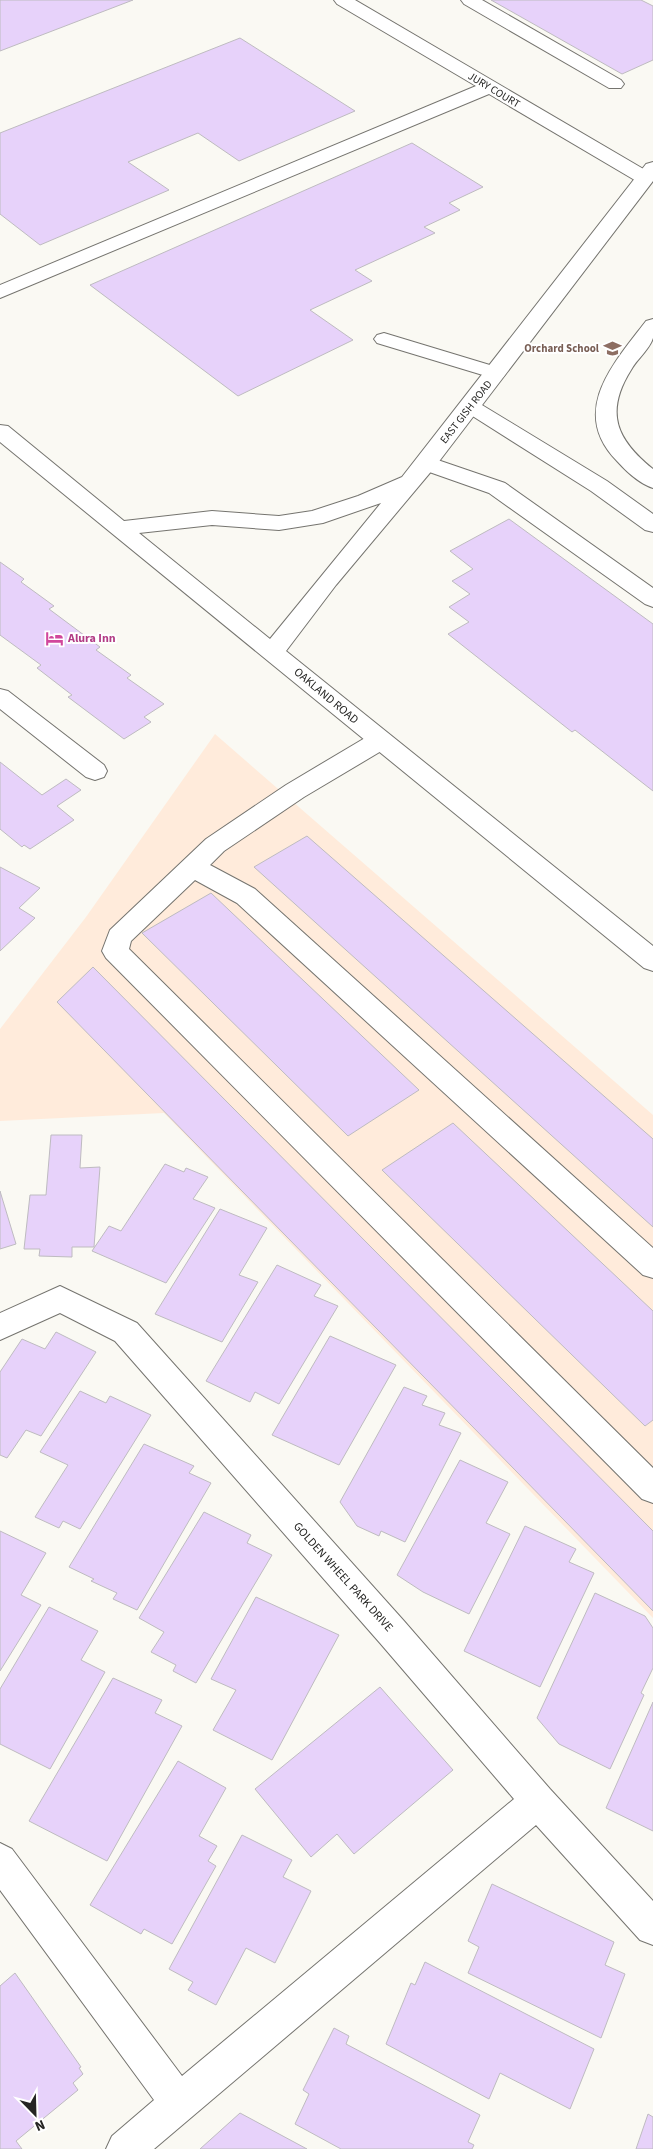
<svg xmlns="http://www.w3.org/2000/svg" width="653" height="2149" font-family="'Source Sans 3',sans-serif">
  <rect width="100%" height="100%" fill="#faf9f3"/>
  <path fill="#ffebdb" d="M215,734L653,1115V1618L164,1113L0,1121V1029L86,917Z"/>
  <path fill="#e7d2fa" stroke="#bebbc0" d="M0,0H133L0,51Z
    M491,0H641L653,6V60L622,74Z
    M240,38L355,111L239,161L198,133L128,162L169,190L40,245L0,214V133Z
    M412,143L483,187L449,203L460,210L424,227L435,233L355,270L372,281L310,310L353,340L238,396L90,285Z
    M509,519L653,624V791L575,730L572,732L448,634L469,622L449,607L470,594L452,581L473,569L450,551Z
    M0,562L24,579L21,582L54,606L49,609L100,647L96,650L131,675L127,678L164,704L144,717L151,722L124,739L68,697L72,695L37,668L41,665L0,635Z
    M0,762L42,795L66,779L81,790L57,806L74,820L30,849L24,845L22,847L0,829Z
    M307,836L653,1139V1227L254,867Z
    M0,867L40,888L19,908L35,918L0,951Z
    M211,893L419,1090L348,1136L142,933Z
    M93,967L653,1531V1611L57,1002Z
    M453,1123L653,1311V1420L645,1426L382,1170Z
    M51,1135H82L80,1168L100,1167L94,1247H72V1257L39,1256L40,1249H24L30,1195H46Z
    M165,1164L184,1172L186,1168L208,1177L193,1199L215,1208L166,1283L92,1251L109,1226L121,1231Z
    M0,1191L16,1244L0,1249Z
    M220,1209L267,1228L239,1275L258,1282L222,1342L155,1314Z
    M277,1265L321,1285L314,1296L338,1306L279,1404L255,1392L250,1402L206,1381Z
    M56,1332L96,1352L41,1436L26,1430L7,1458L0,1455V1372L22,1339L45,1349Z
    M330,1336L396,1365L339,1465L272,1435Z
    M404,1387L427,1396L422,1405L445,1413L439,1425L461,1433L405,1542L381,1531L379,1536L357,1526L340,1502Z
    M80,1391L106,1403L110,1396L151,1415L80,1529L63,1521L59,1528L35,1517L68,1465L40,1452Z
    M144,1444L194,1466L189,1473L211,1483L137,1610L113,1599L117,1593L91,1581L94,1579L69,1567Z
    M460,1460L508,1482L486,1523L510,1534L469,1614L423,1592L397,1575Z
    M204,1512L251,1535L247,1543L272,1555L196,1683L173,1671L176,1665L151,1652L164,1632L139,1618Z
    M525,1526L576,1549L569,1562L594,1573L540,1687L464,1651Z
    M0,1531L46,1553L21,1595L41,1605L0,1671Z
    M595,1593L645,1616L653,1628V1668L641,1693L644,1695L610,1769L559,1744L537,1718Z
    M256,1597L339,1635L272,1760L213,1730L236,1690L211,1679Z
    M49,1607L98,1631L81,1660L105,1672L50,1769L0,1744V1689Z
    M113,1678L162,1700L155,1713L182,1726L107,1861L29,1821Z
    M380,1687L453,1770L354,1854L337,1834L311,1857L255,1789Z
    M653,1702V1831L606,1808Z
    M178,1761L226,1788L199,1836L217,1846L208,1861L216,1866L172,1944L144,1929L141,1934L90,1905Z
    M242,1835L292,1860L283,1877L311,1891L275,1963L246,1948L216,2005L188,1990L193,1982L169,1969Z
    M492,1884L614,1942L605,1965L625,1974L601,2038L468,1973L479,1947L468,1941Z
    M425,1962L594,2049L570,2109L500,2073L489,2099L386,2044L411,1983L415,1985Z
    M15,1973L81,2067L79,2068L83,2074L73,2083L78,2090L16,2141L22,2149H0V1986Z
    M334,2028L349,2036L346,2044L480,2115L468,2142L474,2145L472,2149H341L295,2124L309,2094L303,2090Z
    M240,2113L307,2149H200Z
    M648,2114L653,2117V2149H636Z"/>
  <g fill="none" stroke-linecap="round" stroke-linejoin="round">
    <defs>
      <path id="minor" d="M334,0H355L652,174L653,180L645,184L638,182L489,94L0,298V285L476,86L337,4Z
        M461,0H482L621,80L624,84L621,88H609L464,4Z
        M653,319C653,325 653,333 653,338C650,349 636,360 631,370C604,413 617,440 653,469V488C640,484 626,471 617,461C568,411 615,362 646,321Z
        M384,333L503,369L506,373L503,377L496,379L377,343L374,339L377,335Z
        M470,400L477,402L607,481L653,514V532L645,530L591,491L463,410L459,406L463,402Z
        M426,456L505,483L653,588V607L645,604L489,493L418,468L415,463L418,458Z
        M0,689L8,691L104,765L107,771L104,777L95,780L86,777L0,709Z
        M379,733L388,735L391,741L388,747L304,797L224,851L210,865L255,889L653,1248V1278L643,1275L237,903L195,880L131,941L129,949L653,1468V1503L642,1499L106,958L102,951L110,930L206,839L286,785L370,735Z
        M60,1286L137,1323L404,1621L550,1789L653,1901V1945L640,1940L536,1825L154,2149H106L112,2136L154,2100L0,1890V1843L12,1849L182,2076L514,1799L380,1643L115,1341L60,1313L0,1340V1313Z"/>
      <path id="major" d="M653,162V181L434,468L336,585L286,651L653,946V971L644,968L0,442V425L8,426L124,521L212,511L279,516L312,511L358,496L402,477L646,164ZM381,503L270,639L139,533L212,525L279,530L323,523Z"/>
    </defs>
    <use href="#minor" stroke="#75746f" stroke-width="2"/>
    <use href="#major" stroke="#75746f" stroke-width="2"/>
    <use href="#minor" fill="#fff" fill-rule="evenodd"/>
    <use href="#major" fill="#fff" fill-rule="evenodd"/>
  </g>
  <defs>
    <symbol id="school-bare" viewBox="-9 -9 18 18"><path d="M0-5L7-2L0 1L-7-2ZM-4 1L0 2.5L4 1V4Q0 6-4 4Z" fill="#8d6e63" stroke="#fff" stroke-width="2.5" paint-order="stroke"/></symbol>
    <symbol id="hotel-bare" viewBox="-9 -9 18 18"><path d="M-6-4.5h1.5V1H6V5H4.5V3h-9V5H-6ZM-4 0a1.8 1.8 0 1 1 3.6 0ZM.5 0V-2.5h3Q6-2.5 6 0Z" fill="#d1479c" stroke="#fff" stroke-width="2.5" paint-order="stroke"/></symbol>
  </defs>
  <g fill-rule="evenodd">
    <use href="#school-bare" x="600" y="336" width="25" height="25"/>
    <use href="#hotel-bare" x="42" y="626" width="25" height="25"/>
  </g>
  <g text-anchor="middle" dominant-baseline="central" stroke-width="4" stroke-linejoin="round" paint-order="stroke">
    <g font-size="11" fill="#252523" stroke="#fff">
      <text transform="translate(494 90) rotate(31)">JURY COURT</text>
      <text transform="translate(466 412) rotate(-52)">EAST GISH ROAD</text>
    </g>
    <g font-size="11" font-weight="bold" fill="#785e54" stroke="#fff" text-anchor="end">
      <text x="599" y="348">Orchard School</text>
    </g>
    <g font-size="12" font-weight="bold" fill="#b23c85" stroke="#fff" text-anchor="start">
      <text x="68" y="638">Alura Inn</text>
    </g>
    <g font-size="12" fill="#252523" stroke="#fff">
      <text transform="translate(326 696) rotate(40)">OAKLAND ROAD</text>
      <text transform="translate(343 1577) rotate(48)">GOLDEN WHEEL PARK DRIVE</text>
    </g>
  </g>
  <g transform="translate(35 2114) rotate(157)" stroke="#ffffff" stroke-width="4" paint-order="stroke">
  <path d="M0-4L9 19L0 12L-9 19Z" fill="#252523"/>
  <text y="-8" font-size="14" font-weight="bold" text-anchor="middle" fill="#252523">N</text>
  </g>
</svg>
